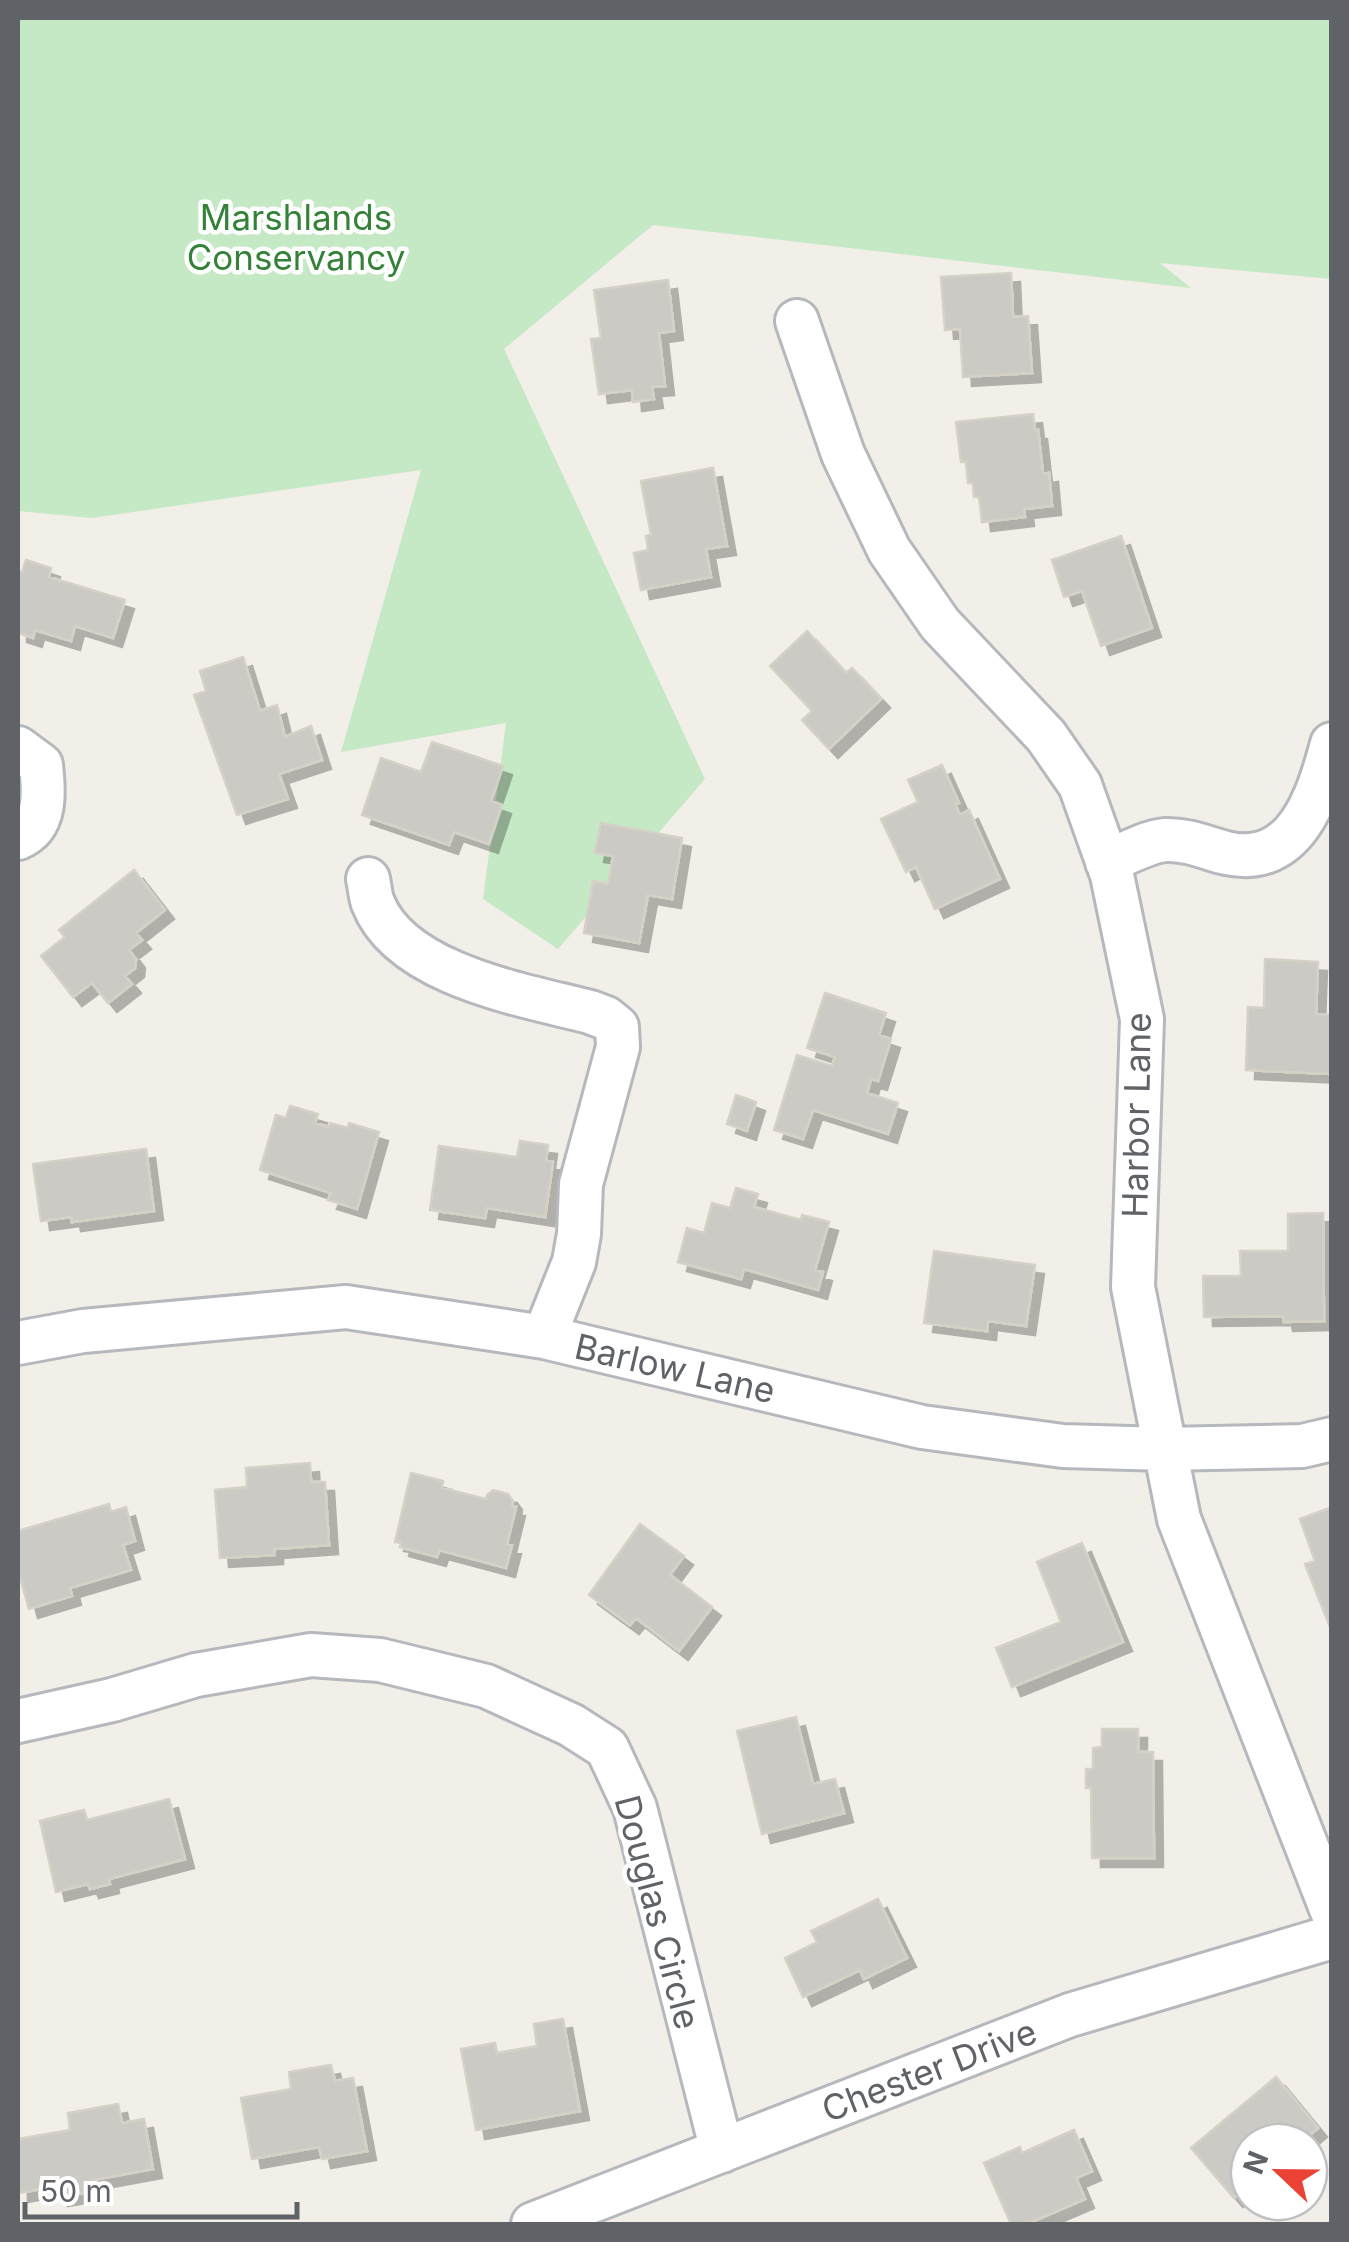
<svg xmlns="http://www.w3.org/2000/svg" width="1349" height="2242" font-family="Inter,sans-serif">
  <defs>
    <filter id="shadow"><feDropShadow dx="9" dy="9" stdDeviation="0" flood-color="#0004"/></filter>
  </defs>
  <rect width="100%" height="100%" fill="#f1efe8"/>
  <path fill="#c5e8c5" d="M18,18H1331V279L1160,263L1191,288L653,225L504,349L705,779L558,949L483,899L506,723L341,752L421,470L92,518L18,511Z"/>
  <path fill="#cccac5" stroke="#d6d1c6" stroke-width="2.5" filter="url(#shadow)" d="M1011,273L1013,317L1028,316L1032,373L963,377L960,329L945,330L941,277Z
    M668,280L674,331L659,333L665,386L652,387L654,399L633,402L632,390L599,394L591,339L601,338L594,290Z
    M1033,414L1035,430H1038L1043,474L1049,473L1052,506L1024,509L1025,517L982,522L979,497H974L973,483H968L966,462H961L956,422Z
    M713,468L727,546L706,549L711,577L641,590L634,553L648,550L646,536L651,535L641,481Z
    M1121,536L1152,628L1101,646L1082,591L1064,597L1052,560Z
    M26,560L51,568L49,577L125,600L113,638L75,626L71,641L35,630L33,638L18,633V571L22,572Z
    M807,631L846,673L852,668L881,699L829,749L802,720L812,711L770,666Z
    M243,657L260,711L277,705L285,737L311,726L322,760L279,774L288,799L237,815L194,695L206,691L200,671Z
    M432,742L503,766L491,801L502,805L489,844L454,832L449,845L362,815L381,758L421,772Z
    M942,765L959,803L955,804L960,815L969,810L1000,879L935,909L916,867L906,872L881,819L918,802L908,780Z
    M601,823L682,838L672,899L648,895L639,943L584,933L593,881L608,884L613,856L595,853Z
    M134,870L165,910L136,933L142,940L129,950L136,959L135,968L125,976L132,984L108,1003L92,983L73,997L41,956L65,937L59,930Z
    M1265,959L1318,962L1316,1014L1332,1015V1074L1246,1070L1248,1007L1264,1008Z
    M825,993L886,1013L879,1035L891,1039L878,1081L871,1079L867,1093L898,1103L888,1134L813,1110L803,1139L774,1130L797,1055L832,1066L835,1057L807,1048Z
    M736,1095L756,1102L747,1131L727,1124Z
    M290,1106L318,1114L315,1123L329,1127L330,1123L348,1128L349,1123L379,1132L357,1209L328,1200L331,1193L260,1170L276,1115L286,1118Z
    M520,1141L548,1145L546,1160L553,1162L545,1217L487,1208L485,1218L430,1210L439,1146L517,1157Z
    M146,1149L154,1211L72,1222L71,1217L41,1221L33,1164Z
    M736,1188L758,1194L754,1207L801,1220L802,1215L829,1222L815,1270L823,1272L818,1290L744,1269L741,1279L678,1262L687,1228L704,1233L712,1203L730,1208Z
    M1323,1213L1324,1321L1284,1322L1283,1316L1204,1317L1203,1276H1241L1240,1251H1288V1214Z
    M934,1251L1035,1265L1026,1326L988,1321L987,1331L924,1323Z
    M310,1463L311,1482H325L329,1545L274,1549V1555L220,1558L215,1490L247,1487L246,1468Z
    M411,1473L443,1481L442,1488L486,1499L487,1495L493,1490L508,1494L513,1501L512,1507H516L507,1544L512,1545L506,1568L439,1550L437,1557L400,1547L401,1543L395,1542Z
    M109,1504L111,1512L126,1507L135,1541L123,1545L131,1570L70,1588L72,1596L29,1609L18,1570V1531Z
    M1332,1507V1632L1305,1564L1315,1561L1300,1519Z
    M640,1524L684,1556L670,1575L712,1607L679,1651L636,1618L630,1625L589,1595Z
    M1082,1543L1123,1642L1012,1687L996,1648L1061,1622L1037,1562Z
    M796,1717L813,1784L835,1779L844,1813L762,1834L737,1731Z
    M1102,1729H1138V1752H1153L1154,1858H1092L1091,1788H1086V1769H1093V1748L1102,1747Z
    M169,1799L185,1859L109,1879L110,1884L90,1889L88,1884L56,1892L40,1821L84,1810L87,1820Z
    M878,1899L907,1958L864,1979L860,1970L803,1997L785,1958L817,1942L811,1931Z
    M563,2019L580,2111L476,2130L461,2049L495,2043L497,2053L537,2046L534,2024Z
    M331,2065L335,2081L353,2078L367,2151L322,2159L319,2147L252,2159L241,2098L291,2089L289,2072Z
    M1276,2077L1318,2128L1301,2142H1249V2185L1234,2198L1191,2148Z
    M118,2104L122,2123L144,2119L153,2169L93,2180L95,2191L59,2197L57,2186L19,2193L18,2139L70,2130L68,2113Z
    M1074,2130L1092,2171L1076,2178L1085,2199L1027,2224H1011L984,2163L1020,2147L1022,2153Z"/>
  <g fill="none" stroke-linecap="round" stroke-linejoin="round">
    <defs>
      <path id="minor" d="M797,321L843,454L889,550L940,624L1046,736L1080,785L1112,875L1142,1019L1133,1287L1179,1519L1332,1911
        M18,748L41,765C44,792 47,826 18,838
        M1107,862C1125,854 1146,842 1165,840C1187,839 1206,848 1226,853C1296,869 1318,796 1332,744
        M368,879C370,887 370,896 373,903C401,975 524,995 590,1012L606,1018L617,1027L618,1047L581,1184L579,1234L574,1262L544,1337
        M18,1343L83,1331L346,1307L544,1337L922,1427L1063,1446L1165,1449L1302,1446L1332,1439
        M18,1721L112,1700L196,1675L311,1655L380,1660L486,1686L571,1725L607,1748L635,1808L722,2151
        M533,2224L1070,2015L1332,1937"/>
    </defs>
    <use href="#minor" stroke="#b5b8bc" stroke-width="48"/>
    <use href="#minor" stroke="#fff" stroke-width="42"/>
  </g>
  <g text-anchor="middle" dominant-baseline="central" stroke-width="9" stroke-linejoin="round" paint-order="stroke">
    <g font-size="35" fill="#348238" stroke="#fff">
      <text x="296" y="217">Marshlands<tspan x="296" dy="40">Conservancy</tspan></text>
    </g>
    <g font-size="35" fill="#5f6368" stroke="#fff">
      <text transform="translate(1136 1115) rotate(-89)">Harbor Lane</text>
      <text transform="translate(675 1368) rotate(13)">Barlow Lane</text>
      <text transform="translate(658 1912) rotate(75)">Douglas Circle</text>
      <text transform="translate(929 2070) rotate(-21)">Chester Drive</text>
    </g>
  </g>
  <rect width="1349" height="2242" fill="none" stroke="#5f6368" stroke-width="40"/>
  <g transform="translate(1279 2172) rotate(292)"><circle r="48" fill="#ffffff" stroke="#bfc1c3" stroke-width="2.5"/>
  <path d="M0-8L18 38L0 25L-18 38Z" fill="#ea4335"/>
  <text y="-15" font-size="28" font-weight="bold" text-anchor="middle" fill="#5f6368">N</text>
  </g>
  <path d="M25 2202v15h272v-15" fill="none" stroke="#5f6368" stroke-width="5"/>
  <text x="40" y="2202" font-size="30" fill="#5f6368" stroke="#ffffff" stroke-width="8" paint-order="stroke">50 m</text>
</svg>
